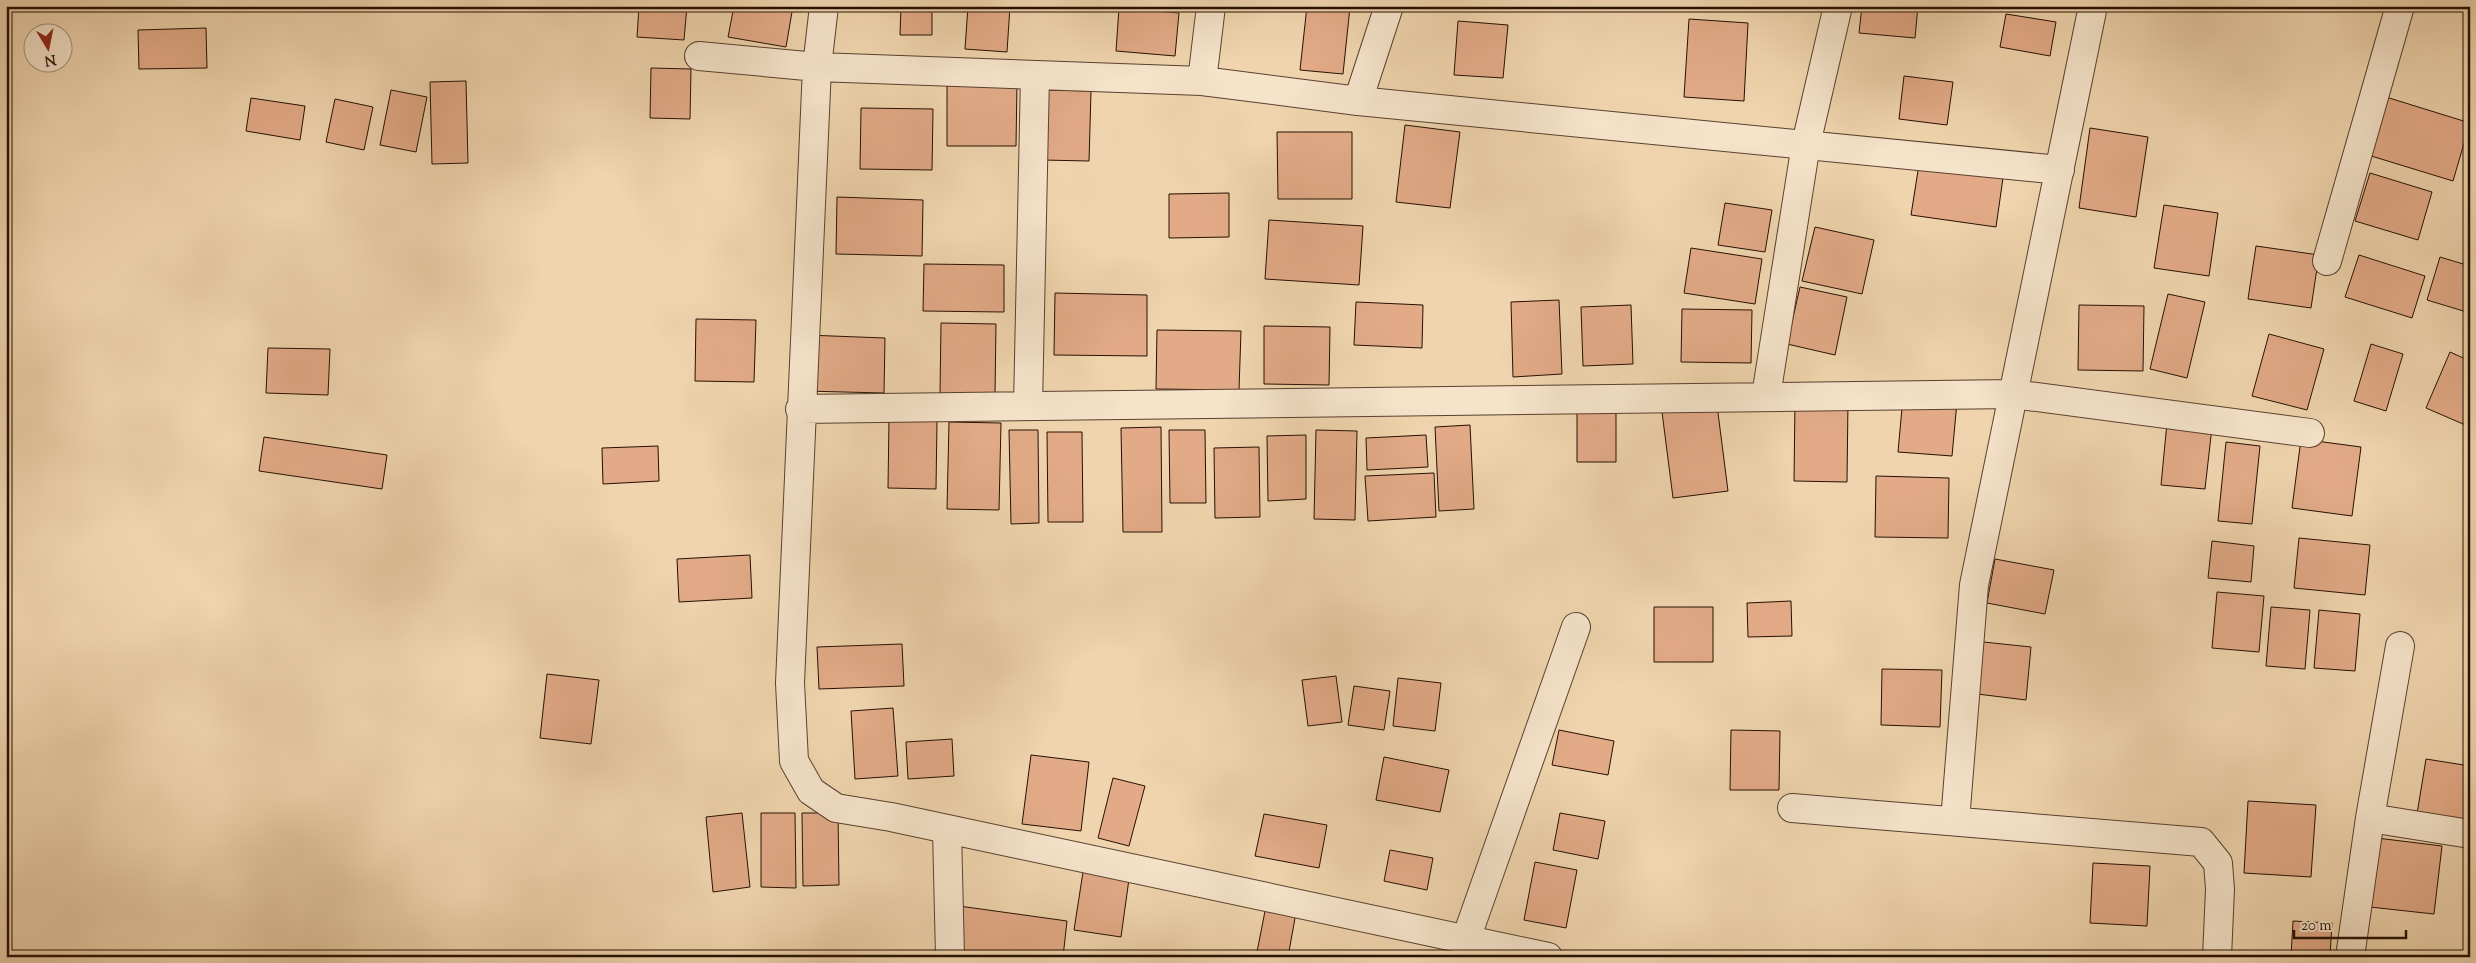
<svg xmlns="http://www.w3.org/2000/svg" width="2476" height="963" font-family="'Sorts Mill Goudy',serif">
  <rect width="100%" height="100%" fill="#efd4ad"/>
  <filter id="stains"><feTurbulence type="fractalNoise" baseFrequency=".004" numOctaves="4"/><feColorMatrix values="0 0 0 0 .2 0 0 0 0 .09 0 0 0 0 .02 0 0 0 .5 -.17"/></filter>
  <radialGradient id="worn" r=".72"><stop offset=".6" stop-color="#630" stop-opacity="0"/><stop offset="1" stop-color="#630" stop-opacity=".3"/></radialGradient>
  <path fill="#e2aa87" stroke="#261003" d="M639,6H687L684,40L637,37Z
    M734,6H793L786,47L728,37Z
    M901,6H932V35H900Z
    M968,6H1010L1007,52L965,49Z
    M1307,6L1350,7L1343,74L1300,70Z
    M1653,6H1710V11Z
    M1862,6H1918L1915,38L1859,33Z
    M1119,8L1179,13L1175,56L1116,51Z
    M2006,14L2056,22L2050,56L2000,47Z
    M1689,19L1748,23L1744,101L1684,97Z
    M1458,21L1508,25L1503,78L1454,75Z
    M206,28L207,68L139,69L138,30Z
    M651,68L691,69L690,119L650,118Z
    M1904,76L1953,82L1947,125L1899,119Z
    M466,81L468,163L432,164L430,82Z
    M947,82H1017L1016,146H947Z
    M391,90L427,97L416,152L380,145Z
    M1046,90L1091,91L1089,161L1043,160Z
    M2386,97L2470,123L2453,181L2368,155Z
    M251,98L305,106L300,140L246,131Z
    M335,99L373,107L364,150L326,142Z
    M861,108L933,109L932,170L860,169Z
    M1405,125L1460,132L1450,208L1396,202Z
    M2090,128L2148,137L2136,217L2079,208Z
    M1277,132H1352V199H1278Z
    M1920,158L2004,171L1996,227L1911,215Z
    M2370,173L2432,192L2418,240L2355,221Z
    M1229,193V237L1169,238V194Z
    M837,197L923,200L922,256L836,254Z
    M1725,203L1772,210L1765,252L1718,245Z
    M2164,205L2218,213L2209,276L2154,268Z
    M1269,220L1363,226L1359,285L1265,279Z
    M1815,227L1874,240L1862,294L1802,281Z
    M2256,246L2319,255L2311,308L2248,299Z
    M1691,248L1762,259L1755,304L1684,293Z
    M2359,255L2425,276L2412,318L2345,297Z
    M2440,257L2470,266V313L2427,300Z
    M924,264L1004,265V312L923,311Z
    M1800,287L1847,297L1835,355L1787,344Z
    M1055,293L1147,295V356L1054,355Z
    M2168,294L2205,302L2187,378L2150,369Z
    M1559,300L1562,374L1513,377L1511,302Z
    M1356,302L1423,305L1422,348L1354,345Z
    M1631,305L1633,364L1583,366L1581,307Z
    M2079,305L2144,306L2143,371L2078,370Z
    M1682,309L1752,310L1751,363L1681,362Z
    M696,319L756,320L754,382L695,381Z
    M941,323L996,324L995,395L940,394Z
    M1264,326L1330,327L1329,385L1264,384Z
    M1157,330L1241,331L1239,390L1156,389Z
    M2269,334L2324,349L2307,410L2252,396Z
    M806,335L885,338L884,393L804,391Z
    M2371,344L2403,354L2386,411L2354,401Z
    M268,348L330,349L328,395L266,393Z
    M2450,352L2470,361V427L2426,408Z
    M1903,397L1957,402L1952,456L1898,452Z
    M1795,400L1848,401L1847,482L1794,481Z
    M1717,405L1728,491L1673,498L1662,412Z
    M1616,408V462H1577V409Z
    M889,419L937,421L936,489L888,488Z
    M949,422L1001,423L999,510L947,509Z
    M2167,423L2212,427L2205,489L2161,485Z
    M1470,425L1474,509L1439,511L1435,427Z
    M1161,427L1162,532H1123L1121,428Z
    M1009,430H1038L1039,523L1011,524Z
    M1169,430H1205L1206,503H1170Z
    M1316,430L1357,431L1355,520L1314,519Z
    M1047,432H1082L1083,522H1048Z
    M1306,435V499L1268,501L1267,436Z
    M1426,435L1428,467L1367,470L1366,438Z
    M264,437L387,455L382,489L259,471Z
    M2301,439L2361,447L2352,516L2292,508Z
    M2226,442L2260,446L2252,524L2218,521Z
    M658,446L659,481L603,484L602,448Z
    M1259,447L1260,517L1215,518L1214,448Z
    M1434,473L1436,517L1368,521L1365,476Z
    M1876,476L1949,478L1948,538L1875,537Z
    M2299,538L2370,545L2365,595L2294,588Z
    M2212,541L2254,546L2251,582L2208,578Z
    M750,555L752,598L679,602L677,559Z
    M1995,559L2054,570L2045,614L1987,603Z
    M2217,592L2264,596L2259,652L2212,648Z
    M1791,601L1792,636L1748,637L1747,603Z
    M1654,607H1713V662H1654Z
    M2271,607L2310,610L2305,669L2266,666Z
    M2319,610L2360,614L2355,671L2314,668Z
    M1974,641L2031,647L2026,700L1969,693Z
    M902,644L904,686L819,689L817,647Z
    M1882,669L1942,670L1940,727L1881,725Z
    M547,674L599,680L591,744L540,738Z
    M1336,676L1342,722L1308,726L1302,680Z
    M1398,678L1441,683L1435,731L1393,726Z
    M1354,686L1390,691L1384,730L1348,725Z
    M893,708L898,776L855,779L851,711Z
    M1559,730L1614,741L1608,775L1552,765Z
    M1731,730L1780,731L1779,790H1730Z
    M952,739L954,776L908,779L906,742Z
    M1031,755L1089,762L1081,831L1022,824Z
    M1384,757L1449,770L1440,812L1376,800Z
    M2426,759L2470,766V829L2416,820Z
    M1113,778L1145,786L1129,846L1098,838Z
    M2248,801L2316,805L2311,877L2244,873Z
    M742,813L750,887L713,892L706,817Z
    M761,813H795L796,888L761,887Z
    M802,813H838L839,885L803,886Z
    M1560,813L1605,821L1598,859L1553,850Z
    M1264,814L1327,825L1319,868L1255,856Z
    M2377,838L2442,846L2434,914L2370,907Z
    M1390,850L1433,858L1427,890L1384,881Z
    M1535,862L1577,870L1566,928L1524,920Z
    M2093,863L2150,866L2147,926L2090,923Z
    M1083,872L1129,879L1121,937L1074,930Z
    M1267,901L1297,907L1288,957H1256Z
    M959,906L1067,921L1063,957H979L952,953Z
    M2293,921L2332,923L2330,957H2291Z"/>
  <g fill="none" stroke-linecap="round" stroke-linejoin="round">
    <defs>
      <path id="minor" d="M824,6L817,67L790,683L794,761L811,791L836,808L891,817L1548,957
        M699,56L817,67L1202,81L1358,101L2060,170
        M1202,81L1211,6
        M1358,101L1389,6
        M2327,261L2400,6
        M1766,396L1806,144L1838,6
        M1028,406L1035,75
        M800,409L2013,394L2310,433
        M1792,808L2201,842L2218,863L2220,889L2217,957
        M2370,818L2470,834
        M1955,821L1974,585L2093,6
        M947,830L950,957
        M1466,939L1576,627
        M2350,957L2370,818L2400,646"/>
    </defs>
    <use href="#minor" stroke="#58412e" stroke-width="30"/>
    <use href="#minor" stroke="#f5e3ca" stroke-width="28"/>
  </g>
  <rect width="2476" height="963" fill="none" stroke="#efd4ad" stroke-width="25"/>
  <rect x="8" y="8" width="2461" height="948" fill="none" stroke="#261003" stroke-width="2.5"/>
  <rect x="12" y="12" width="2451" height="938" fill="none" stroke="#261003"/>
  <g transform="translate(48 48) rotate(170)"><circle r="24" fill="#f5e3ca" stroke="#a28f7a"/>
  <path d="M0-4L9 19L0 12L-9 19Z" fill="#8f2418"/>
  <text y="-8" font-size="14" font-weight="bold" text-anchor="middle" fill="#261003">N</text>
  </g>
  <path d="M2294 930v8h112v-8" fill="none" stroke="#261003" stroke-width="2.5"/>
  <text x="2301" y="930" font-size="15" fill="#261003" stroke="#f5e3ca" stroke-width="4" paint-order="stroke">20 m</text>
  <rect width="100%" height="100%" filter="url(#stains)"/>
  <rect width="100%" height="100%" fill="url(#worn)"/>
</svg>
